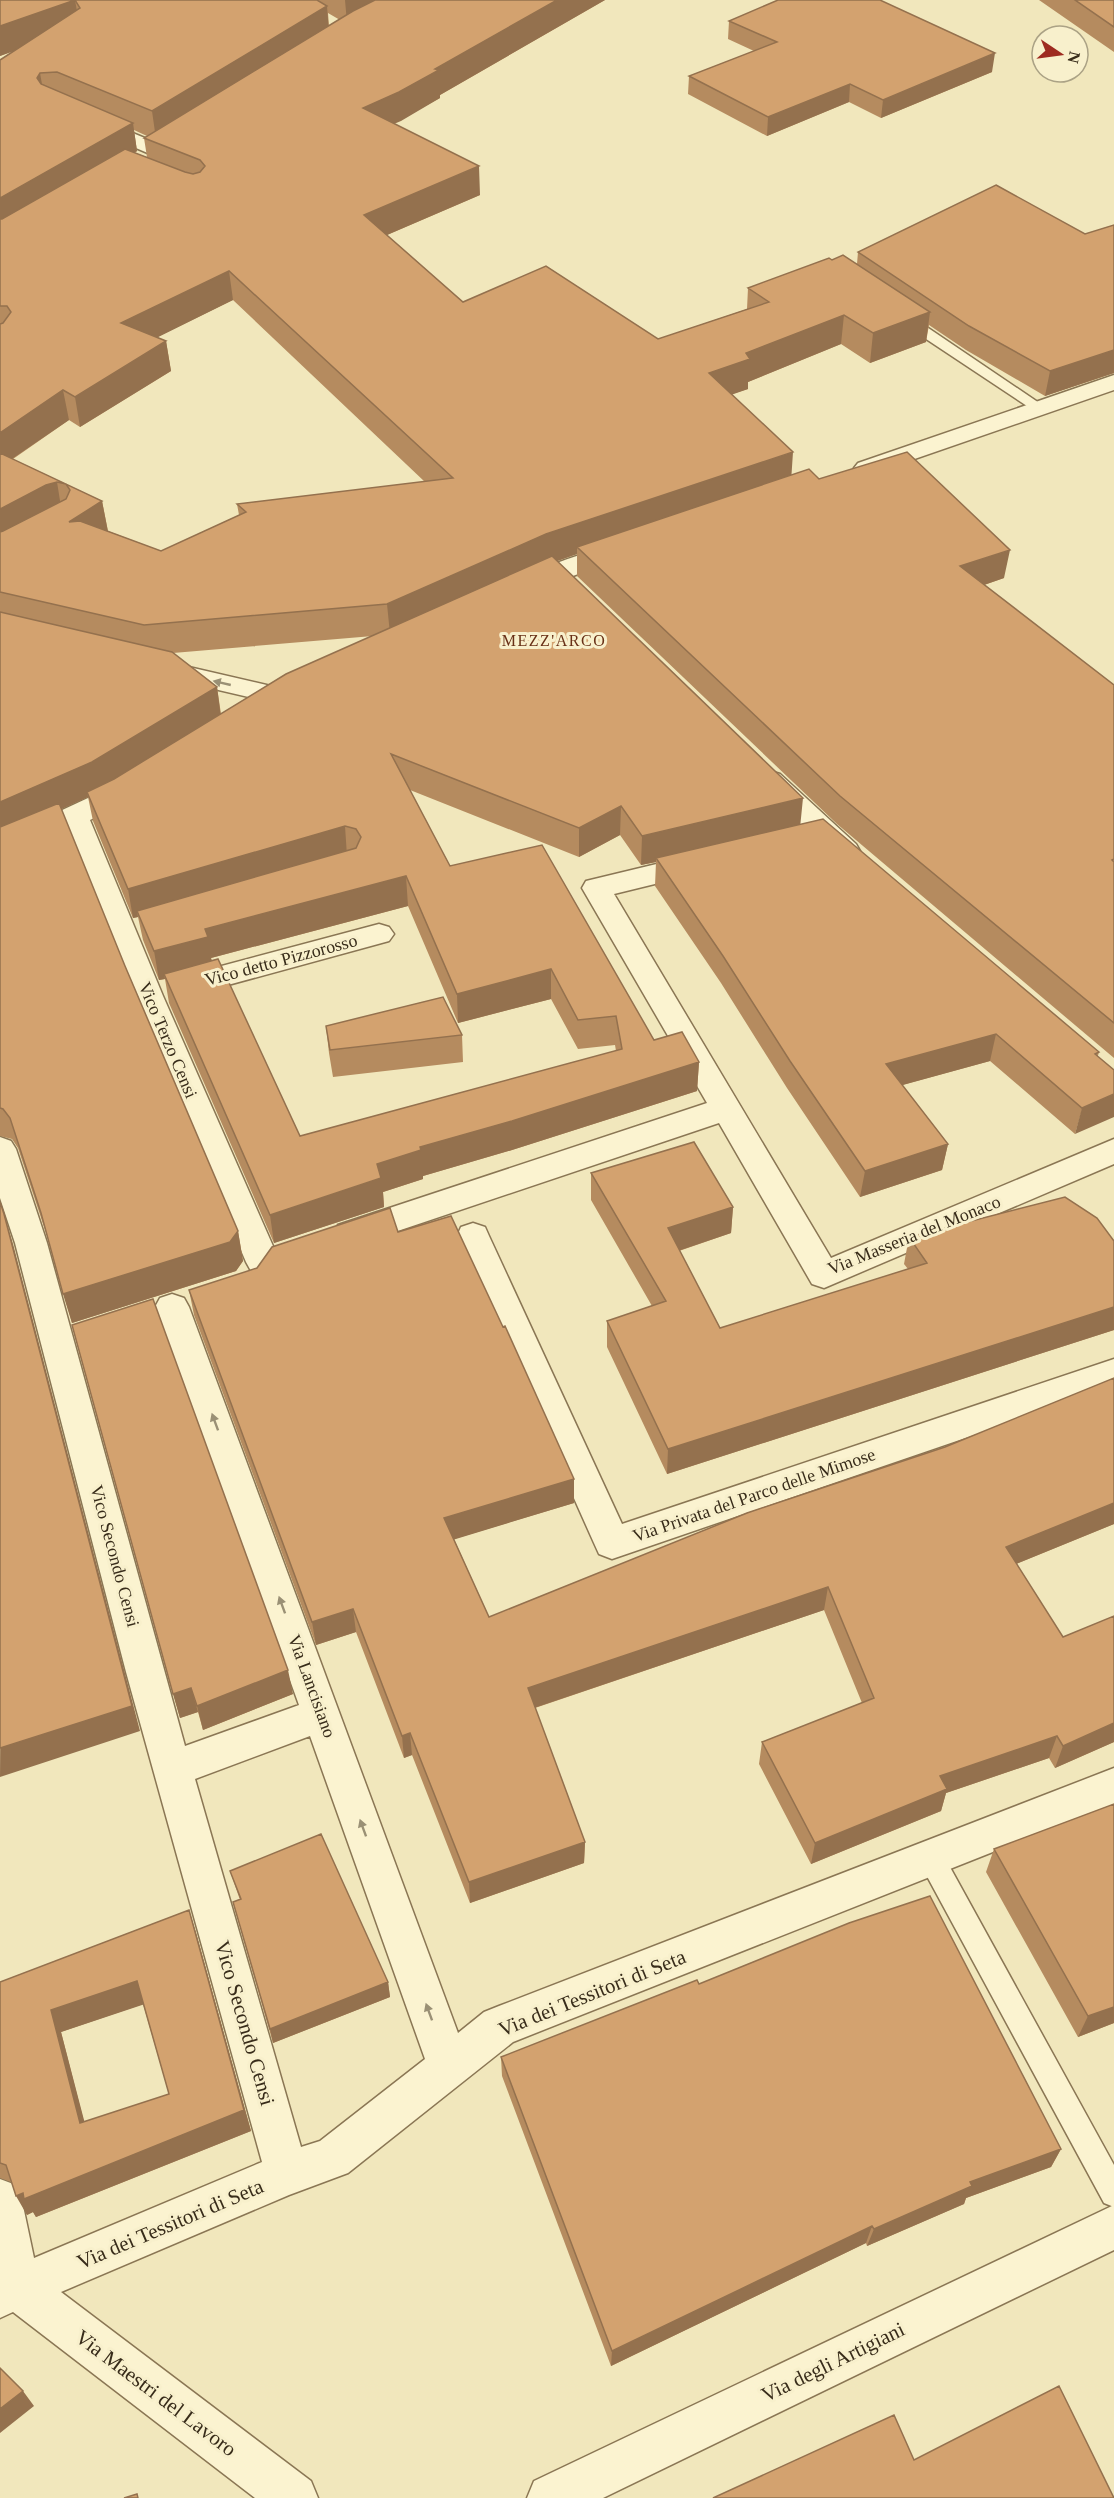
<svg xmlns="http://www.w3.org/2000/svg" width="1114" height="2498" font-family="Georgia,serif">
  <rect width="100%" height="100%" fill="#f1e7bc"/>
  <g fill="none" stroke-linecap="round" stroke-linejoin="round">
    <defs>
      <path id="lane" d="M904,314L909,315L1048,409L1041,413L1036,412L899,321L897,318Z
        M931,1846L940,1849L1114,2165V2207L1104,2203L922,1867L918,1858L922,1849Z"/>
      <path id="street" d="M94,117L164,146L167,150L164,154H150L87,127L84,123L87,119Z
        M1114,375V390L874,473L866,475L858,473L854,468L858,463Z
        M621,543L630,545L633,550L630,555L532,591L523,594L514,591L510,586C520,572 601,548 621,543Z
        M163,661L288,690L292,696L288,702L279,704L154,675L150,669L154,663Z
        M770,771L780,774L856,844L860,851L856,858L846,860L836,858L760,786L756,780L760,774Z
        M131,778L141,781L145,787C134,804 108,812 90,820L163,996L280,1262L275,1271L263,1275L251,1271L246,1262L133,996L67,831L0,859V839Z
        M698,854L708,857L712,864L708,871L614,894L831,1258L1114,1139V1164L824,1288L812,1284L719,1123L350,1247L338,1243L334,1234L338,1225L707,1103L582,888L586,881Z
        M379,924L389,927L394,934L389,941L184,997L173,993L169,986L173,979Z
        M0,1137L11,1141L16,1149L47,1243L185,1746L299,1705L155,1307L160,1298L172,1294L184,1298L189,1307L458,2033L484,2012L499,2006L1114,1768V1804L513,2042L348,2173L289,2195L61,2292L311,2481L318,2498H255L13,2312L0,2318V2179L16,2185L22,2201L34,2258L262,2162L126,1672L15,1243L0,1198ZM310,1736L425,2059L320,2141L301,2147L195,1779Z
        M473,1223L485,1227L489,1236L622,1524L1114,1359V1387L612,1559L599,1554L594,1543L457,1236L461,1227Z
        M1114,2205V2250L603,2498H527L534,2481Z"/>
    </defs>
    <use href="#lane" stroke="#8a7654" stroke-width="3"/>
    <use href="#street" stroke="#8a7654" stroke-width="3"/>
    <use href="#lane" fill="#fbf3d0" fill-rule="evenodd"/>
    <use href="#street" fill="#fbf3d0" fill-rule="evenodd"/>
  </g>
  <path fill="#b58b5f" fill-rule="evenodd" d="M0,0H605L440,95V98L394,123L480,195L387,235L463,302L658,339L747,309L748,288L832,260L857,264L858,252L1085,234L1114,225V373L1045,396L966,350L929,325L926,342L870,363L841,344L748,382V389L732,394L791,475L819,479L1004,578L984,585L1114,685V1058L837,824L577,576V554L557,561L800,824L1099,1052L1075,1134L990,1061L902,1085L948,1144L942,1170L860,1197L787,1088L721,983L655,886L656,862L641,865L620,835L579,857L410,790L450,866L654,1040L699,1062L697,1091L512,1150L423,1176V1179L383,1192L384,1207L274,1243L169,1003L165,979L159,980L143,940L138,917L133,918L93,821L88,797L61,809L125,966L238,1231L243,1261L236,1271L72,1323L49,1242L18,1148L12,1139L0,1136V60L15,50L0,56ZM328,13L340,20L329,26ZM134,130L147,136L144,138L147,157L135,153L137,151ZM233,300L425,482L237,504L239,515L161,551L108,531L102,501L13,459L69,420L80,427L171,371L166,341L157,337ZM373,636L221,714L217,687L173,653ZM408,906L458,1023L551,999L578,1049L615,1045L616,1051L300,1136L212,961L211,958Z
    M1039,0H1114V52Z
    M729,21L992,72L881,118L849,102L767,136L688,94L689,76L754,51L728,39Z
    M326,1026L462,1035L463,1062L333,1077L329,1053Z
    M591,1173L733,1207L731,1233L679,1251L720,1328L908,1269L904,1264L909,1237L1114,1241V1330L667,1474L607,1347V1321L652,1306L591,1200Z
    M398,1232L574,1479V1503L454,1539L489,1617L945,1447L1114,1378V1524L1016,1564L1063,1637L1114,1616V1742L1055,1768L1049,1758L946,1793L941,1811L811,1864L759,1764L762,1742L862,1703L824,1610L535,1708L585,1842L584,1863L470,1903L412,1755L404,1758L356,1632L316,1645L194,1315L189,1290Z
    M72,1325L293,1694L203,1730L198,1712L180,1718Z
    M1114,1804V2023L1078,2037L986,1872L994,1849Z
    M230,1871L388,1982L390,1997L273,2043L233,1902L240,1900Z
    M189,1910L196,1933L251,2131L36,2217L33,2212L27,2215L11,2182L0,2178V1982ZM143,2004L169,2094L84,2122L61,2032Z
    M699,1984L1061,2149L1051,2167L966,2198L964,2204L867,2246L866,2243L611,2366L502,2076L501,2057Z"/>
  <path fill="#94714e" d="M75,0L80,28L0,56V26Z
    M345,0H392L347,23Z
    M557,0H605L440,95V98L401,121L365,136L363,108L435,69Z
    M327,6L329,33L156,139L152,111Z
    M995,53L992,72L881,118L883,100Z
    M40,73L45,101L37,78Z
    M850,84L849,102L767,136L768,117Z
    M133,123L137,151L0,230V198Z
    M479,166L480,195L366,244L364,215Z
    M229,271L233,300L126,353L121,323Z
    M930,312L926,342L870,363L873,333Z
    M844,315L841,344L748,382V389L708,403L709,373L746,353Z
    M166,341L171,371L80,427L75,397Z
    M1114,350V373L1045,396L1050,371Z
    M63,390L69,420L0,467V433Z
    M793,452L791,482L577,547V554L546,565L390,634L387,604L546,534Z
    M57,482L62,513L0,542V509L46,485Z
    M102,501L108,532L69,522Z
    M1010,550L1004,578L955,595L960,566Z
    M217,687L221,718L98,793L87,792L88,797L0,837V802Z
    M803,798L800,828L656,858V862L641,865L642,836Z
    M621,806L620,835L579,857V828Z
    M345,826L347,856L137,911L138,917L133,918L128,889Z
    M406,876L408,906L211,958L213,966L164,974L165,979L159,980L154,951L205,929Z
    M551,969V999L458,1023L457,994Z
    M996,1034L990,1061L881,1091L886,1064Z
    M699,1062L697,1091L512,1150L423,1176V1179L383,1192L384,1207L274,1243L270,1215L377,1164L420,1147Z
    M1114,1094V1117L1075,1134L1082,1108Z
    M948,1144L942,1170L860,1197L865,1171Z
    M733,1207L731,1233L666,1255L668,1228Z
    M4,1214L13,1244L140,1731L0,1777Z
    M238,1231L243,1261L236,1271L72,1323L63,1294Z
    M1114,1307V1330L667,1474L668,1449Z
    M574,1479V1503L446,1542L444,1518Z
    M1114,1503V1524L999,1571L1006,1547Z
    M828,1587L824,1610L528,1710V1688Z
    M353,1609L356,1632L316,1645L312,1622Z
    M288,1670L293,1694L203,1730L197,1706Z
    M191,1688L198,1712L180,1718L173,1694Z
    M1114,1723V1742L1055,1768L1063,1746Z
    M410,1733L412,1755L404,1758L402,1736Z
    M1057,1736L1049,1758L946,1793L941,1811L811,1864L815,1843L940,1776Z
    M585,1842L584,1863L470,1903L469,1882Z
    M189,1910L196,1933L251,2131L36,2217L33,2212L27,2215L16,2196L244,2110Z
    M137,1981L145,2004L61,2032L90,2143L80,2123L51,2010Z
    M388,1982L390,1997L273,2043L270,2029Z
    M1114,2007V2023L1078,2037L1088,2016Z
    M1061,2149L1051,2167L966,2198L964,2204L867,2246L874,2229L970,2182Z
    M872,2226L866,2243L611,2366L612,2351Z
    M23,2391L34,2406L0,2433V2409Z"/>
  <path fill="#d3a26f" stroke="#94714e" stroke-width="1.5" fill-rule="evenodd" d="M0,0H317L327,6L152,111L57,72L40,73L37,78L41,84L133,123L0,198V60L80,8L75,0L0,26Z
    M375,0H557L435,69L439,70L399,92L363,108L479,166L364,215L463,302L546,266L658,339L769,302L748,288L829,258L832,260L843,255L930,312L873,333L844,315L746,353L750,359L709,373L793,452L546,534L387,604L144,625L0,592V532L3,531L66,499L70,490L66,484L57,482L46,485L0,509V453L102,501L69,522L80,521L161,551L246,512L237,504L453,478L229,271L121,323L166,341L75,397L63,390L0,433V324L3,323L11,312L7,306H0V219H2L125,149L185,172L193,174L200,172L205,166L200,160L144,138L353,11Z
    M778,0H880L995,53L883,100L850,84L768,117L689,76L777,42L729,21Z
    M1075,0H1114V27Z
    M996,185L1085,234L1114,225V350L1050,371L969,326L858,252Z
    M907,452L1010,550L960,566L1114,685V859L1112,860L1114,862V1023L840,796L577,547L809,469L819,479Z
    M552,556L803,798L642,836L621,806L579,828L391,754L450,866L542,845L654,1040L682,1032L699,1062L512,1121L420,1147L421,1150L377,1164L381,1178L270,1215L164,974L218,959L300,1136L622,1049L616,1016L578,1020L551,969L457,994L406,876L205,929L208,937L154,951L137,911L356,848L361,837L356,829L345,826L128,889L87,792L114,779L286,674Z
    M0,612L172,652L217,687L92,762L0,802Z
    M59,803L125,966L238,1231L230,1242L63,1294L41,1213L10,1118L3,1109L0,1108V827Z
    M823,819L1099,1052L1095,1054L1114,1070V1094L1082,1108L996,1034L886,1064L948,1144L865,1171L790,1061L723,956L656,858Z
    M443,997L462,1035L330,1050L326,1026Z
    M694,1142L733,1207L668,1228L720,1328L927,1263L909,1237L1065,1197L1097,1218L1114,1241V1307L668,1449L607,1321L666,1301L591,1173Z
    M0,1202L4,1214L132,1706L0,1748Z
    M390,1208L398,1232L451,1216L503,1327L505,1326L574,1479L444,1518L489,1617L747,1513L945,1447L1114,1378V1503L1006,1547L1063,1637L1114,1616V1723L1063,1746L1057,1736L940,1776L947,1789L815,1843L762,1742L874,1698L828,1587L528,1688L585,1842L469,1882L410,1733L402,1736L353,1609L312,1622L189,1290L257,1268L272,1247Z
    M153,1299L288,1670L197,1706L191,1688L173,1694L72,1325Z
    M1114,1804V2007L1088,2016L994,1849Z
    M321,1834L388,1982L270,2029L233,1902L241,1899L230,1871Z
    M930,1896L1061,2149L970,2182L972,2186L874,2229L872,2226L612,2351L501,2057L697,1980L699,1984L849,1923Z
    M189,1910L244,2110L24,2199L23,2193L16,2196L6,2165L0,2163V1982ZM137,1981L169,2094L80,2123L51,2010Z
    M0,2368L23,2391L0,2409Z
    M1059,2386L1114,2498H713L894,2415L914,2460Z
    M137,2494L138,2498H124Z"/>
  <defs><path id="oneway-solid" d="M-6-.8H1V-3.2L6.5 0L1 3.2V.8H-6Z" transform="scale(1.5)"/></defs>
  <g fill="#9a9075">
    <use href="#oneway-solid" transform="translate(222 683) rotate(-167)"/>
    <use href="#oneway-solid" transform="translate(215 1422) rotate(-110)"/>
    <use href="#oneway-solid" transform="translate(282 1605) rotate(-110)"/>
    <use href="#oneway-solid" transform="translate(363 1828) rotate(-110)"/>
    <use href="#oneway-solid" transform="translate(429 2012) rotate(-110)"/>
  </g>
  <g text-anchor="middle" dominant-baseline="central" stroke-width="6" stroke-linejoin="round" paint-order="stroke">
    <g font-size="16" letter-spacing="1.5" fill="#683016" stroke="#f8f0cc">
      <text x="554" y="640">MEZZ'ARCO</text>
    </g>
    <g font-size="18" fill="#382c1a" stroke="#f8f0cc">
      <text transform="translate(281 960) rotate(-15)">Vico detto Pizzorosso</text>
      <text transform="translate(168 1040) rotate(67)">Vico Terzo Censi</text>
      <text transform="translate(914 1235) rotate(-22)">Via Masseria del Monaco</text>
      <text transform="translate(754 1495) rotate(-19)">Via Privata del Parco delle Mimose</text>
      <text transform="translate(115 1556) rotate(75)">Vico Secondo Censi</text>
      <text transform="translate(312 1686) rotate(70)">Via Lancisiano</text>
    </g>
    <g font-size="21" fill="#382c1a" stroke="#f8f0cc">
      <text transform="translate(592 1993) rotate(-22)">Via dei Tessitori di Seta</text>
      <text transform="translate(245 2023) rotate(74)">Vico Secondo Censi</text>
      <text transform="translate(170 2224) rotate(-23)">Via dei Tessitori di Seta</text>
      <text transform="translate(833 2362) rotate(-26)">Via degli Artigiani</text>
      <text transform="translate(156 2393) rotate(37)">Via Maestri del Lavoro</text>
    </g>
  </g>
  <g transform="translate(1060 54) rotate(103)"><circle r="28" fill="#f8f0cc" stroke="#aba285" stroke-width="1.5"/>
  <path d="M0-4.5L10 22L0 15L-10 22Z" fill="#9e2b20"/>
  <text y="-9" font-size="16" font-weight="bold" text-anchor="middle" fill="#382c1a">N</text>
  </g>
</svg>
